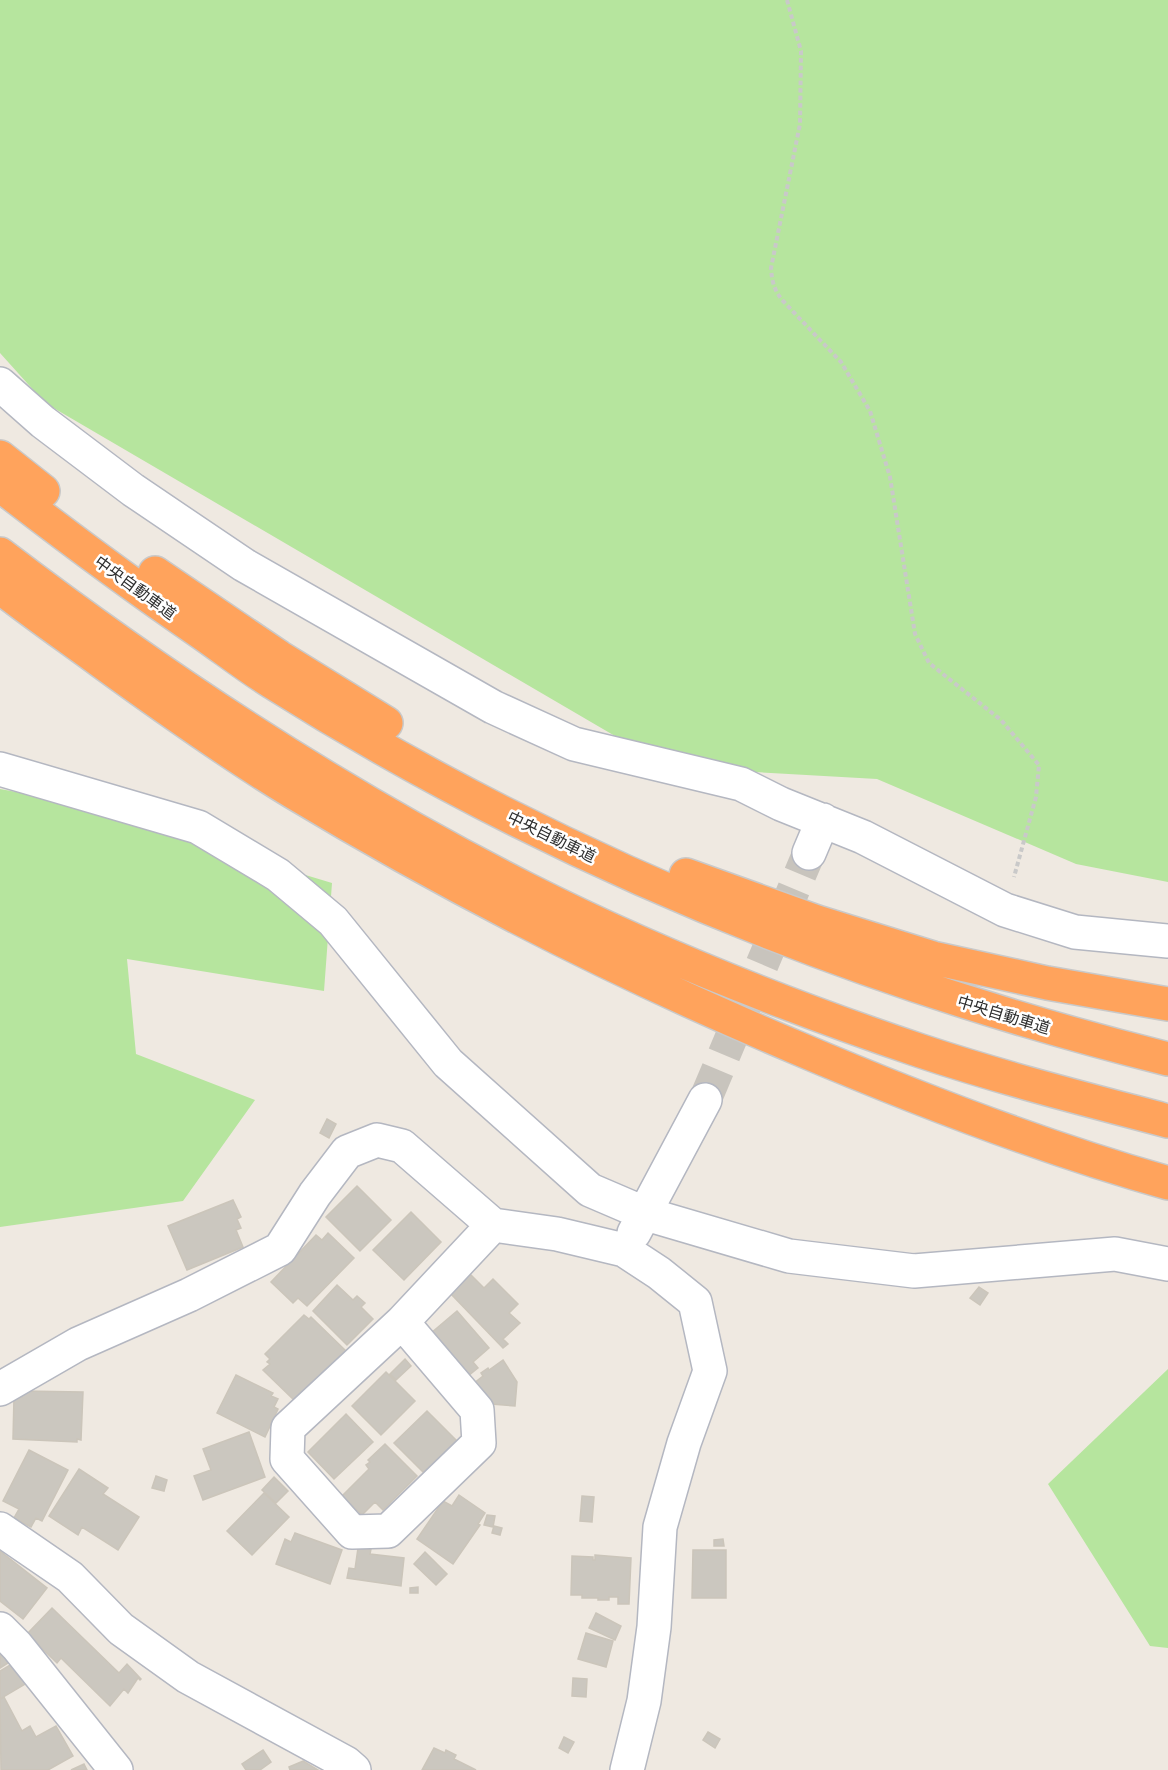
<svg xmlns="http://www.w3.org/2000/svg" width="1168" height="1770" font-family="Lato,'Noto Sans JP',sans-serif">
  <rect width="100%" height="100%" fill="#efe9e1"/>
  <path fill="#b6e59e" d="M0,0H1168V882L1076,864L877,779L668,767L45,403L0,353Z
    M0,789L49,798L332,883L324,991L127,959L136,1054L255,1100L183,1201L0,1227Z
    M1168,1369V1648L1150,1646L1048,1484Z"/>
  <path fill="#cbc7bf" stroke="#cbc5ba" stroke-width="1.5" d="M327,1119L336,1124L329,1138L320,1133Z
    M357,1186L391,1220L360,1251L326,1217Z
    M233,1200L241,1217L237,1219L241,1228L236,1230L243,1247L187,1270L168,1226Z
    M411,1212L441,1242L404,1280L373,1250Z
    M328,1233L354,1258L307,1306L298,1298L293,1303L271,1282L316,1235L322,1240Z
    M470,1274L484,1288L493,1279L518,1304L509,1313L520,1323L503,1339L508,1344L503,1348L450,1293Z
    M337,1285L353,1300L357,1296L365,1303L361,1307L373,1319L347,1345L313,1311Z
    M979,1287L988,1293L980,1305L970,1298Z
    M457,1311L489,1348L473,1362L478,1368L468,1376L431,1333Z
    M304,1315L309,1319L311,1317L346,1351L298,1404L263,1370L270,1364L267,1362L270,1359L265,1354Z
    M405,1359L411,1366L396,1380L390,1374Z
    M503,1360L517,1382L515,1406L491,1404L474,1383L483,1376L481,1373L488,1368L489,1370Z
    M386,1372L415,1401L381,1435L352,1406Z
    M236,1375L273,1393L271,1396L278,1399L274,1407L278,1409L265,1437L217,1413Z
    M22,1391L83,1392L81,1440L77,1439V1442L13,1439L14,1397H22Z
    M427,1411L457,1441L424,1473L394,1443Z
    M346,1414L373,1442L334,1479L308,1452Z
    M249,1432L265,1477L203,1500L194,1476L211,1470L203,1449Z
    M385,1444L417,1476L383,1510L375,1502L362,1515L342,1496L369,1469L366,1465L370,1462L368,1460Z
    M29,1450L68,1470L42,1521L36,1518L31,1527L14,1518L19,1509L3,1501Z
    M79,1469L108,1488L103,1494L139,1517L118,1550L82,1527L78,1535L49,1516Z
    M156,1476L167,1480L164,1491L152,1488Z
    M274,1477L288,1491L276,1503L262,1490Z
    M264,1493L289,1517L252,1555L227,1531Z
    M459,1495L485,1513L478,1524L480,1525L453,1564L417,1539L443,1501L452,1506Z
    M582,1496L594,1497L592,1522L580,1521Z
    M487,1515L495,1516L493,1527L484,1525Z
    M494,1526L502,1528L500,1535L492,1533Z
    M295,1533L342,1550L330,1584L276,1564L285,1539L291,1542Z
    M723,1539L724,1546H714V1540Z
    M358,1548L371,1549L370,1554L404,1558L401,1586L347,1578L349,1568L355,1569Z
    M693,1550H726V1598H692Z
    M0,1551L47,1588L23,1619L0,1601Z
    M425,1552L447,1574L436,1585L414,1564Z
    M595,1555L631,1558L629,1604H618V1597H609V1600H598V1598H582V1595H571L572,1556L593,1557V1560H595Z
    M418,1587V1593H410V1588Z
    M52,1608L119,1673L127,1664L141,1679L140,1680L138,1678L128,1693L124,1689L110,1706L61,1658L57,1663L27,1634Z
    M596,1613L621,1626L615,1640L589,1628Z
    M586,1633L613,1641L606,1667L578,1659Z
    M0,1637L2,1651L8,1663L0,1668Z
    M20,1659L32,1680L0,1699V1671Z
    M573,1678L587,1679L586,1697L572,1696Z
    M4,1697L22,1731L30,1726L36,1737L56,1726L73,1756L48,1770H1L0,1699Z
    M708,1732L720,1739L715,1748L703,1740Z
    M564,1737L574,1742L568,1753L559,1748Z
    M434,1748L445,1753L446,1750L456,1755L454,1759L476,1770H422Z
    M263,1750L271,1762L260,1770H246L242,1764Z
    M303,1761L318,1770H290L289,1767Z
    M84,1764L87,1770H71Z"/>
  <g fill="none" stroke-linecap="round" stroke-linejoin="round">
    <path stroke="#c8c4bd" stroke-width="33" stroke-dasharray="33 16" stroke-linecap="butt" d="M705,1100L809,853"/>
    <defs>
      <path id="street" d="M0,384L43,422L133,490L244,565L493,707L574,744L741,784L781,804L863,837L1005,910L1075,932L1168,941
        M0,769L198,827L278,875L333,921L448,1063L590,1190L646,1214L789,1256L914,1271L1115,1254L1168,1264
        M809,853L823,820
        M634,1233L705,1100
        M402,1322L477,1410L479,1443L388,1531L352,1532L287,1459L288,1428L402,1322L493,1225
        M0,1389L78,1344L189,1295L280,1249L315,1194L347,1152L377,1140L402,1146L493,1225L557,1234L624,1250L659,1273L695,1302L710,1371L684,1443L660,1527L654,1627L644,1701L627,1770
        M0,1529L70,1577L121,1629L188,1677L346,1763L354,1770
        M0,1629L17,1646L116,1770"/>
      <path id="highway" d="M0,457L43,491
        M0,485C66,536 133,586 202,633C225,649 248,667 272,682C548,856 852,980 1168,1059
        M0,554C164,679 342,796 526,889C653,953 787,1006 921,1051C1002,1078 1085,1099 1168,1121
        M155,573L279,657L386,723
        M0,587C33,613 68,637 102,662C164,707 227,752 293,792C454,889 622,974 795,1047C917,1099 1041,1147 1168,1183
        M686,875L817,922L933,958L1047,983L1168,1004"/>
    </defs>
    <use href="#street" stroke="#b4b7c1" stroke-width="36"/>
    <use href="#highway" stroke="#c9c9c9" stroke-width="36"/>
    <path stroke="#c9c9c9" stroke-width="4" stroke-dasharray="4.5 3" stroke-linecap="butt" d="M787,0L801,51L800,124L771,268C772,282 774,290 783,301L841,362L870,411L890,477L915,634L929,663L1001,720L1039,765L1036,797L1014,877"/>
    <use href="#street" stroke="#fff" stroke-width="33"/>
    <use href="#highway" stroke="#ffa35c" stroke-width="33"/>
  </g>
  <g text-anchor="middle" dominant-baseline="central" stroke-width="5" stroke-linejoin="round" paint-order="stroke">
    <g font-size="16" fill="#2e2e2e" stroke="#fff">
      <text transform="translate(136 587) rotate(36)">中央自動車道</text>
      <text transform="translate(552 836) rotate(26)">中央自動車道</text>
      <text transform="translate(1004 1014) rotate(17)">中央自動車道</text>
    </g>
  </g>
</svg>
